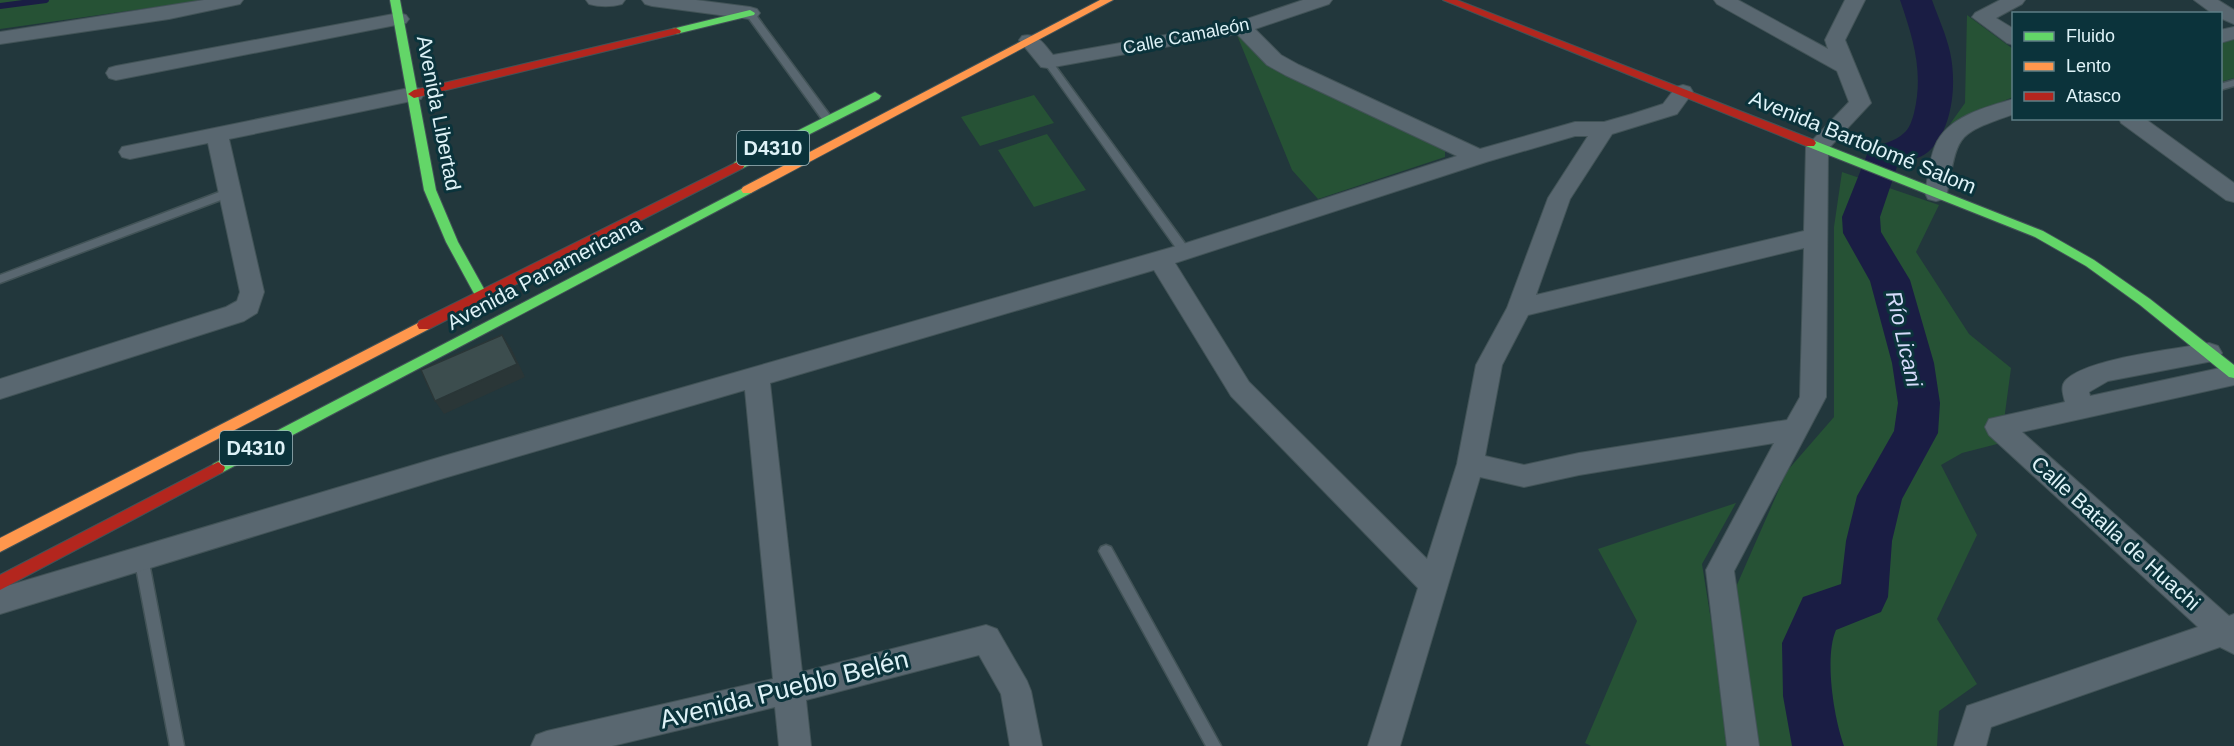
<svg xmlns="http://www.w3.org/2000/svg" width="2234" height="746" font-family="Helvetica,sans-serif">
  <rect width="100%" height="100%" fill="#22373c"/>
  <path fill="#265235" d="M0,0H205L0,29Z
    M1967,15L2013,49V97L1950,124L1965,103Z
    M1237,35L1276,70L1445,151V157L1318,199L1292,170Z
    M2234,39V78L2221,82V43Z
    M1034,95L1054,123L980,146L961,117Z
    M1047,134L1086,190L1034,207L998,150Z
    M1842,172L1939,205L1916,252L1969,334L2011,368L2001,443L1962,453L1941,465L1977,535L1937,619L1977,684L1939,711L1937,746H1759L1736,587L1787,471L1834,417V227Z
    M1736,503L1702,564L1731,746H1591L1585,743L1637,621L1598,549Z"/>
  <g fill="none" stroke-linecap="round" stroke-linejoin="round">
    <path stroke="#1a1d44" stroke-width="6" d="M0,6L46,0"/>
    <path fill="#1a1d44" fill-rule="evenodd" d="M1900,0H1932C1938,17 1946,34 1950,52C1957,83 1953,130 1928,152C1919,159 1908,161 1898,164L1880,217L1881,232L1910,280L1934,363L1940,403L1938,433L1902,499L1892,541L1888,597L1881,612L1836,630C1824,657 1834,719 1844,746H1792L1783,696L1782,643L1803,597L1841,584L1846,541L1857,496L1894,431L1898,403L1892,363L1870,281L1843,233L1842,217L1870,147C1882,144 1895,142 1904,133C1910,128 1912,120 1914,113C1924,72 1913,38 1900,0Z"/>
    <defs>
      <path id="lane" d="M750,10L753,11L832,118V122H824L745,13Z
        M1048,59L1051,60L1189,249L1191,252L1189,255H1181L1045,64L1043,62Z
        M2234,80V86L2220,90V84Z
        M230,188L234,189L235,192L234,195L0,283V275Z
        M1106,545L1111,547L1221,746H1206L1101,555L1099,551L1101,547Z
        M141,551L146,553L148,557L184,746H170L134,557L136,553Z"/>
      <path id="street" d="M204,0H243L240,4L169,19L0,44V32Z
        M586,0H625L622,4C611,7 600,7 589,4Z
        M642,0H696L750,7L757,9L760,13L757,17L750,19L652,6L645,4Z
        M1303,0H1332L1329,4L1255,29L1281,55L1299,65L1480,149L1575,122H1604L1632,114L1663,104L1676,87L1683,85L1690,87L1693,92L1677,114L1612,134L1570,199L1536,295L1804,231L1806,147L1849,102L1837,71L1717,4L1714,0H1738L1828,49L1825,40L1845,0H1865L1845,40L1871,103L1828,149L1826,397L1734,571L1759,746H1727L1706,570L1774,443L1579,475L1524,487L1480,477L1400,746H1368L1418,588L1231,396L1154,270L770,383L802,672L986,625L997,629L1027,681L1031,691L1042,746H1010L1001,694L979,655L806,700L811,746H779L775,707L612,746H531L536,735L547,731L773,679L745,390L444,478L0,614V588L444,456L1180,245L1457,156L1285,75L1267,65L1237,34L1048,68L1041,67L1019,40L1022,36C1037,32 1044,44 1053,55L1238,22ZM1575,136H1588L1548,198L1507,308L1476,365L1457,464L1427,559L1249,382L1175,263L1486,162ZM1804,248L1800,397L1787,420L1579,453L1524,465L1485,456L1502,365L1528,315Z
        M2000,0H2025L2022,4L1996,18L2014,29V45L2007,43L1972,17L1975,13Z
        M2194,0H2218L2234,10V24L2220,18V14H2213Z
        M399,13L406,15L409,19L406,23L116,80L109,78L106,73L109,68L116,66Z
        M2234,27V39L2220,43V30Z
        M414,87L421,89L424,94L421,99L229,139L264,292L257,313L244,321L0,399V379L226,307L237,301L240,292L208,143L130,159L122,157L119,152L122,147Z
        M2014,99V114C1955,135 1959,133 1947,193L1944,199L1936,201L1928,199L1925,193C1928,178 1929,161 1935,146C1947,117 1985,107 2014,99Z
        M2119,118H2144L2234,183V202L2226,200L2121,123Z
        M2209,343L2218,346L2222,353L2218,360L2108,381L2089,392L2090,396L2234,365V385L2022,432L2229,616L2234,614V654L2220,647L1991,727L1986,746H1954L1967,706L2198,627L1989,435L1985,427L1989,419L2065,402C2063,394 2060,386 2066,380C2088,358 2177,349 2209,343Z"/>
      <path id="fast" d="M390,0H400L436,190L458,242L488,296L487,299H477L446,242L424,190Z
        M750,10L755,13L754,15L676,34L671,31L672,29Z
        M875,92L881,96L879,99L743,168L739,169L733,165L735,162Z
        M1810,139L2043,231L2094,260L2150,299L2234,365V378L2229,377L2140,305L2086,266L2035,237L1806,146L1804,143Z
        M747,186L753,190L751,193L223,472L218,474L213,472L211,468L213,464Z"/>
      <path id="slow" d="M1100,0H1113L751,193H743L741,190L743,187Z
        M424,320L431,325L429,329L0,552V538Z"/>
      <path id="jam" d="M1443,0H1457L1814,140L1816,143L1814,146H1806Z
        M676,28L681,31L680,33L414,98L408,94L414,90Z
        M739,161L745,165L743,168L429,329H419L417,325L419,321Z
        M218,462L223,464L225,468L223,472L0,590V575Z"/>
    </defs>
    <use href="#lane" stroke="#425357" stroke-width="3"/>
    <use href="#street" stroke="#425357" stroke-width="2"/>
    <use href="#fast" stroke="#425357" stroke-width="2"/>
    <use href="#slow" stroke="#425357" stroke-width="2"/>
    <use href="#jam" stroke="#425357" stroke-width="2"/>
    <use href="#lane" fill="#596770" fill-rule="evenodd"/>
    <use href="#street" fill="#596770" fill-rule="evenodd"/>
    <use href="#fast" fill="#63d668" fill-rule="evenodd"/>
    <use href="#slow" fill="#ff974d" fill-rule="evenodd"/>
    <use href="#jam" fill="#b3261e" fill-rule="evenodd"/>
  </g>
  <path fill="#2a3637" d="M502,335L511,348L525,377L444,414L435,401Z"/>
  <path fill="#3c4d4e" stroke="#2a3637" stroke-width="1.5" d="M502,335L517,364L435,401L421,370Z"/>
  <g text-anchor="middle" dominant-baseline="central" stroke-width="6" stroke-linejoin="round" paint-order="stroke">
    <g font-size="18" fill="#def2f7" stroke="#0b333b">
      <text transform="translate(1186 36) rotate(-11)">Calle Camaleón</text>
    </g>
    <g fill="#0b333b" stroke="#9fb9bf" stroke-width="1.5">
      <rect x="737" y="131" width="72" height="34" rx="4.5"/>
      <rect x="220" y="431" width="72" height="34" rx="4.5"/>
    </g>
    <g font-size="20" font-weight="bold" fill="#def2f7">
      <text x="773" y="148">D4310</text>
      <text x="256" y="448">D4310</text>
    </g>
    <g font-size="21" fill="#def2f7" stroke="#0b333b">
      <text transform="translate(439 113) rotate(79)">Avenida Libertad</text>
      <text transform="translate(1863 142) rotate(22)">Avenida Bartolomé Salom</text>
      <text transform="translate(544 273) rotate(-28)">Avenida Panamericana</text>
      <text transform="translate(2116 533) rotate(42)">Calle Batalla de Huachi</text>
    </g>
    <g font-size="22" font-style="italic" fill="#d6dbfa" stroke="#0b333b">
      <text transform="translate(1904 339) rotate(77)">Río Licani</text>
    </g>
    <g font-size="26" fill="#def2f7" stroke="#0b333b">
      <text transform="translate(784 689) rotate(-14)">Avenida Pueblo Belén</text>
    </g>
  </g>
  <rect x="2012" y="12" width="210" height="108" fill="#0b333b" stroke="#5f7f86" stroke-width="1.5"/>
  <rect x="2024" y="32" width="30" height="9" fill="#63d668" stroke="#5f7f86" stroke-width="1.5"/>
  <text x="2066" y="42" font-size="18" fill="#def2f7">Fluido</text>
  <rect x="2024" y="62" width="30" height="9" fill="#ff974d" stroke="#5f7f86" stroke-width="1.5"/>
  <text x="2066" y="72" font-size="18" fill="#def2f7">Lento</text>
  <rect x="2024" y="92" width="30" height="9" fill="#b3261e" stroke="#5f7f86" stroke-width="1.5"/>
  <text x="2066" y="102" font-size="18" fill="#def2f7">Atasco</text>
</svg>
